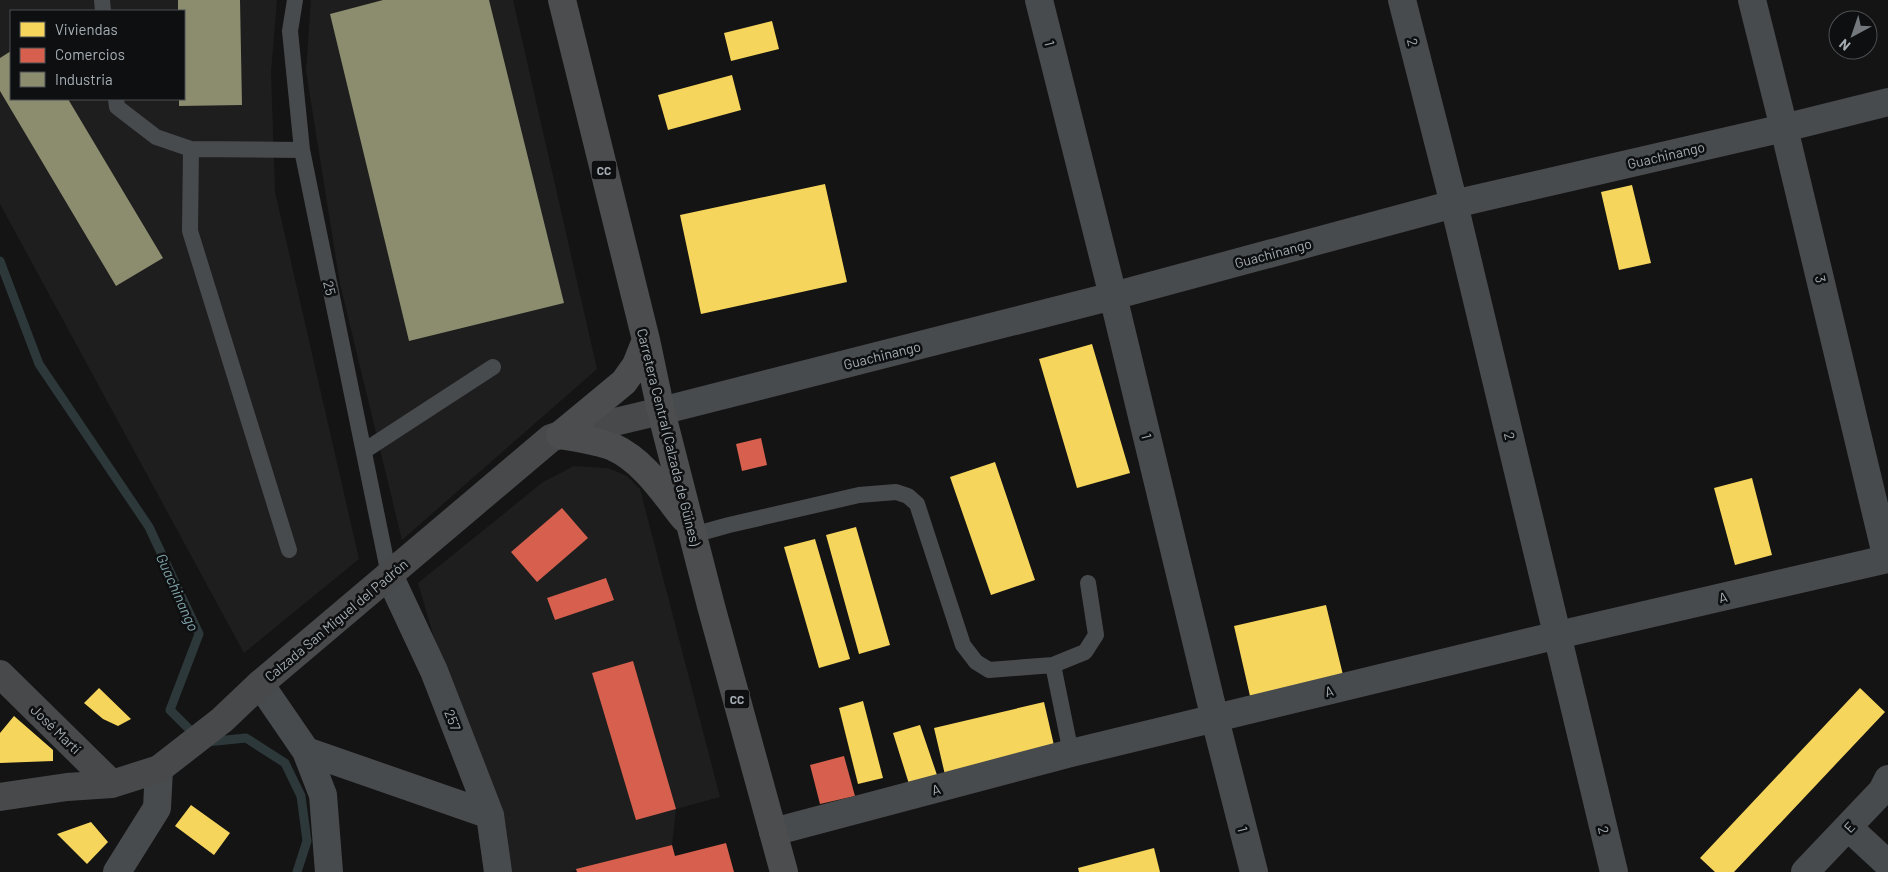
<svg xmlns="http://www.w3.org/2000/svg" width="1888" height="872" font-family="Barlow,sans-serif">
  <rect width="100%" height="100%" fill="#141414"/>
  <path fill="#1e1e1f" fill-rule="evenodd" d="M0,0H277L271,72L275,192L359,559L244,653L0,204ZM11,11H184V99H11Z
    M311,0H513L597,369L402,540L340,284L306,71Z
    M574,466L608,468L627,476L640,489L720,797L676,809L672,845L569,872H502L418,583L543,482Z"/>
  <path fill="#f6d55c" d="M772,21L779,49L731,61L724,33Z
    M732,75L741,110L668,130L658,95Z
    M825,184L847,282L701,314L680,215Z
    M1632,185L1651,263L1619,270L1601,192Z
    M1092,344L1130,473L1077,488L1039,359Z
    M995,462L1035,580L991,595L950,477Z
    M1752,478L1772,555L1735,565L1714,488Z
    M856,527L890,645L859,654L826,535Z
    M815,539L850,659L819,668L784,547Z
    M1326,605L1343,675L1250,696L1234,626Z
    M99,688L131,719L118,726L103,719L84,703Z
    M1860,688L1885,712L1734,872H1715L1700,858Z
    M863,701L883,778L858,784L839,708Z
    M1044,702L1056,754L946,779L934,728Z
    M14,716L53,750V761L0,763V733Z
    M920,725L937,775L909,784L893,733Z
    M191,805L230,833L214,855L175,826Z
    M91,822L108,842L87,864L57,834Z
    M1154,848L1160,872H1079L1078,868Z"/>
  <path fill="#d6604d" d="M761,438L767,465L742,471L736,444Z
    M562,508L588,538L537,582L511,552Z
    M606,578L614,600L555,620L547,598Z
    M633,661L676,809L636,820L592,673Z
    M844,756L855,796L820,804L810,765Z
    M726,843L734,872H577L576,869L672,845L675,856Z"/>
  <path fill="#8c8c6e" d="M178,0H240L242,105L179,106V99H184V11H178Z
    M383,0H489L564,303L409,341L330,14Z
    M11,51V99H68L163,258L116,286L0,91V58Z"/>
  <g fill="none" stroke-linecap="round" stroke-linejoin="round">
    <path stroke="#2d383a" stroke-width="9" d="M0,261L39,364L149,527L199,634L170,710L196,736
      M206,742L246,738L285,763L301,796L307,841L297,872"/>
    <path stroke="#484b4d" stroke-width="16" d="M102,0L103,11
      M295,0L290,31L302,150L389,575
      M116,99L117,107L156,137L191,149L302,150
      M191,149L190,231L289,550
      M364,451L493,367
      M693,535L729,525L859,495L896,492L908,496L917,504L963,645L976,662L989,670L1053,665L1085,652L1096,635L1088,583
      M1053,665L1071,753"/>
    <path stroke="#484b4d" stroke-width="28" d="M1039,0L1113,296L1215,719L1254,872
      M1402,0L1454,204L1614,872
      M661,411L1113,296L1454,204L1784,128L1888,102
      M389,575L434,671L490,815L498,872
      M260,684L306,751L323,795L329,872
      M306,751L490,815
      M1849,828L1888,864
      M773,832L1071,753L1558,635L1887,559L1784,128L1752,0
      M117,872L157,808L159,769
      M1805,872L1882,791L1888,779"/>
    <path stroke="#47494b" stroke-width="28" d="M0,674L112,784
      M0,797L67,787L112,784L159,769L222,720L260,684L551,438L560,435L661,411"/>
    <path stroke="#4b4d4e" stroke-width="28" d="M562,0L646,340L661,411L711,606L784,872
      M560,435C576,438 598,441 613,447C644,461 664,493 684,518
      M560,435L624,382L636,365L646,340"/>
  </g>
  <g text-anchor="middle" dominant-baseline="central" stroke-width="5" stroke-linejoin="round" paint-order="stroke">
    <g fill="#0e0f10" stroke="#787e83" stroke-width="1">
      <rect x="591.5" y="160.5" width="25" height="19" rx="4"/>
      <rect x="724.5" y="689.5" width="25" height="19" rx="4"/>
    </g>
    <g font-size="12" font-weight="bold" fill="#a6aeb4">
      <text x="604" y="170">CC</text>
      <text x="737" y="699">CC</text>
    </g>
    <g font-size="14" fill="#a6aeb4" stroke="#0e0f10">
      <text transform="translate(1413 42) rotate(76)">2</text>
      <text transform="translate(1050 43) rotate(76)">1</text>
      <text transform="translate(1666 155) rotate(-13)">Guachinango</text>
      <text transform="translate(1273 253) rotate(-15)">Guachinango</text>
      <text transform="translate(1821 279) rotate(77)">3</text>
      <text transform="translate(330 288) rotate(78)">25</text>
      <text transform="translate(882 355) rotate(-14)">Guachinango</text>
      <text transform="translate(1147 436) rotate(76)">1</text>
      <text transform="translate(1510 436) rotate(77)">2</text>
      <text transform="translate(669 437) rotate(76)">Carretera Central (Calzada de Güines)</text>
      <text transform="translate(1723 597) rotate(-13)">A</text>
      <text transform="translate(336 620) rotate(-40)">Calzada San Miguel del Padrón</text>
      <text transform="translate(1329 691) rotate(-14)">A</text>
      <text transform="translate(453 720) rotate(69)">257</text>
      <text transform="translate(56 729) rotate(44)">José Martí</text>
      <text transform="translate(936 789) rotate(-15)">A</text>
      <text transform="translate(1849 827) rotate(-47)">E</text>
      <text transform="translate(1243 829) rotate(76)">1</text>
      <text transform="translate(1604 830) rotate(77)">2</text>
    </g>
    <g font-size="15" font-style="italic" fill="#80a5ac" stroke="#0e0f10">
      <text transform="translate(178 592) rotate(66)">Guachinango</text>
    </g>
  </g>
  <rect x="10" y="10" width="175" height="90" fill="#0e0f10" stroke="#4b4f52"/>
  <rect x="20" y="22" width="25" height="15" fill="#f6d55c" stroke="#4b4f52"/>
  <text x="55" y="35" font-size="15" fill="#a6aeb4">Viviendas</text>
  <rect x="20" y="48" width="25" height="15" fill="#d6604d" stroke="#4b4f52"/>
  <text x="55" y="60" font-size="15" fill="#a6aeb4">Comercios</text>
  <rect x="20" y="72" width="25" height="15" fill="#8c8c6e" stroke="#4b4f52"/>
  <text x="55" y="85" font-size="15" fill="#a6aeb4">Industria</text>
  <g transform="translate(1853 35) rotate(220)"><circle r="24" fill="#0e0f10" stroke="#4b4f52"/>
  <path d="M0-4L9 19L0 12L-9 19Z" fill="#73787c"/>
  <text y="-8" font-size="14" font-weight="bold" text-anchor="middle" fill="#a6aeb4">N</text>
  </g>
</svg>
